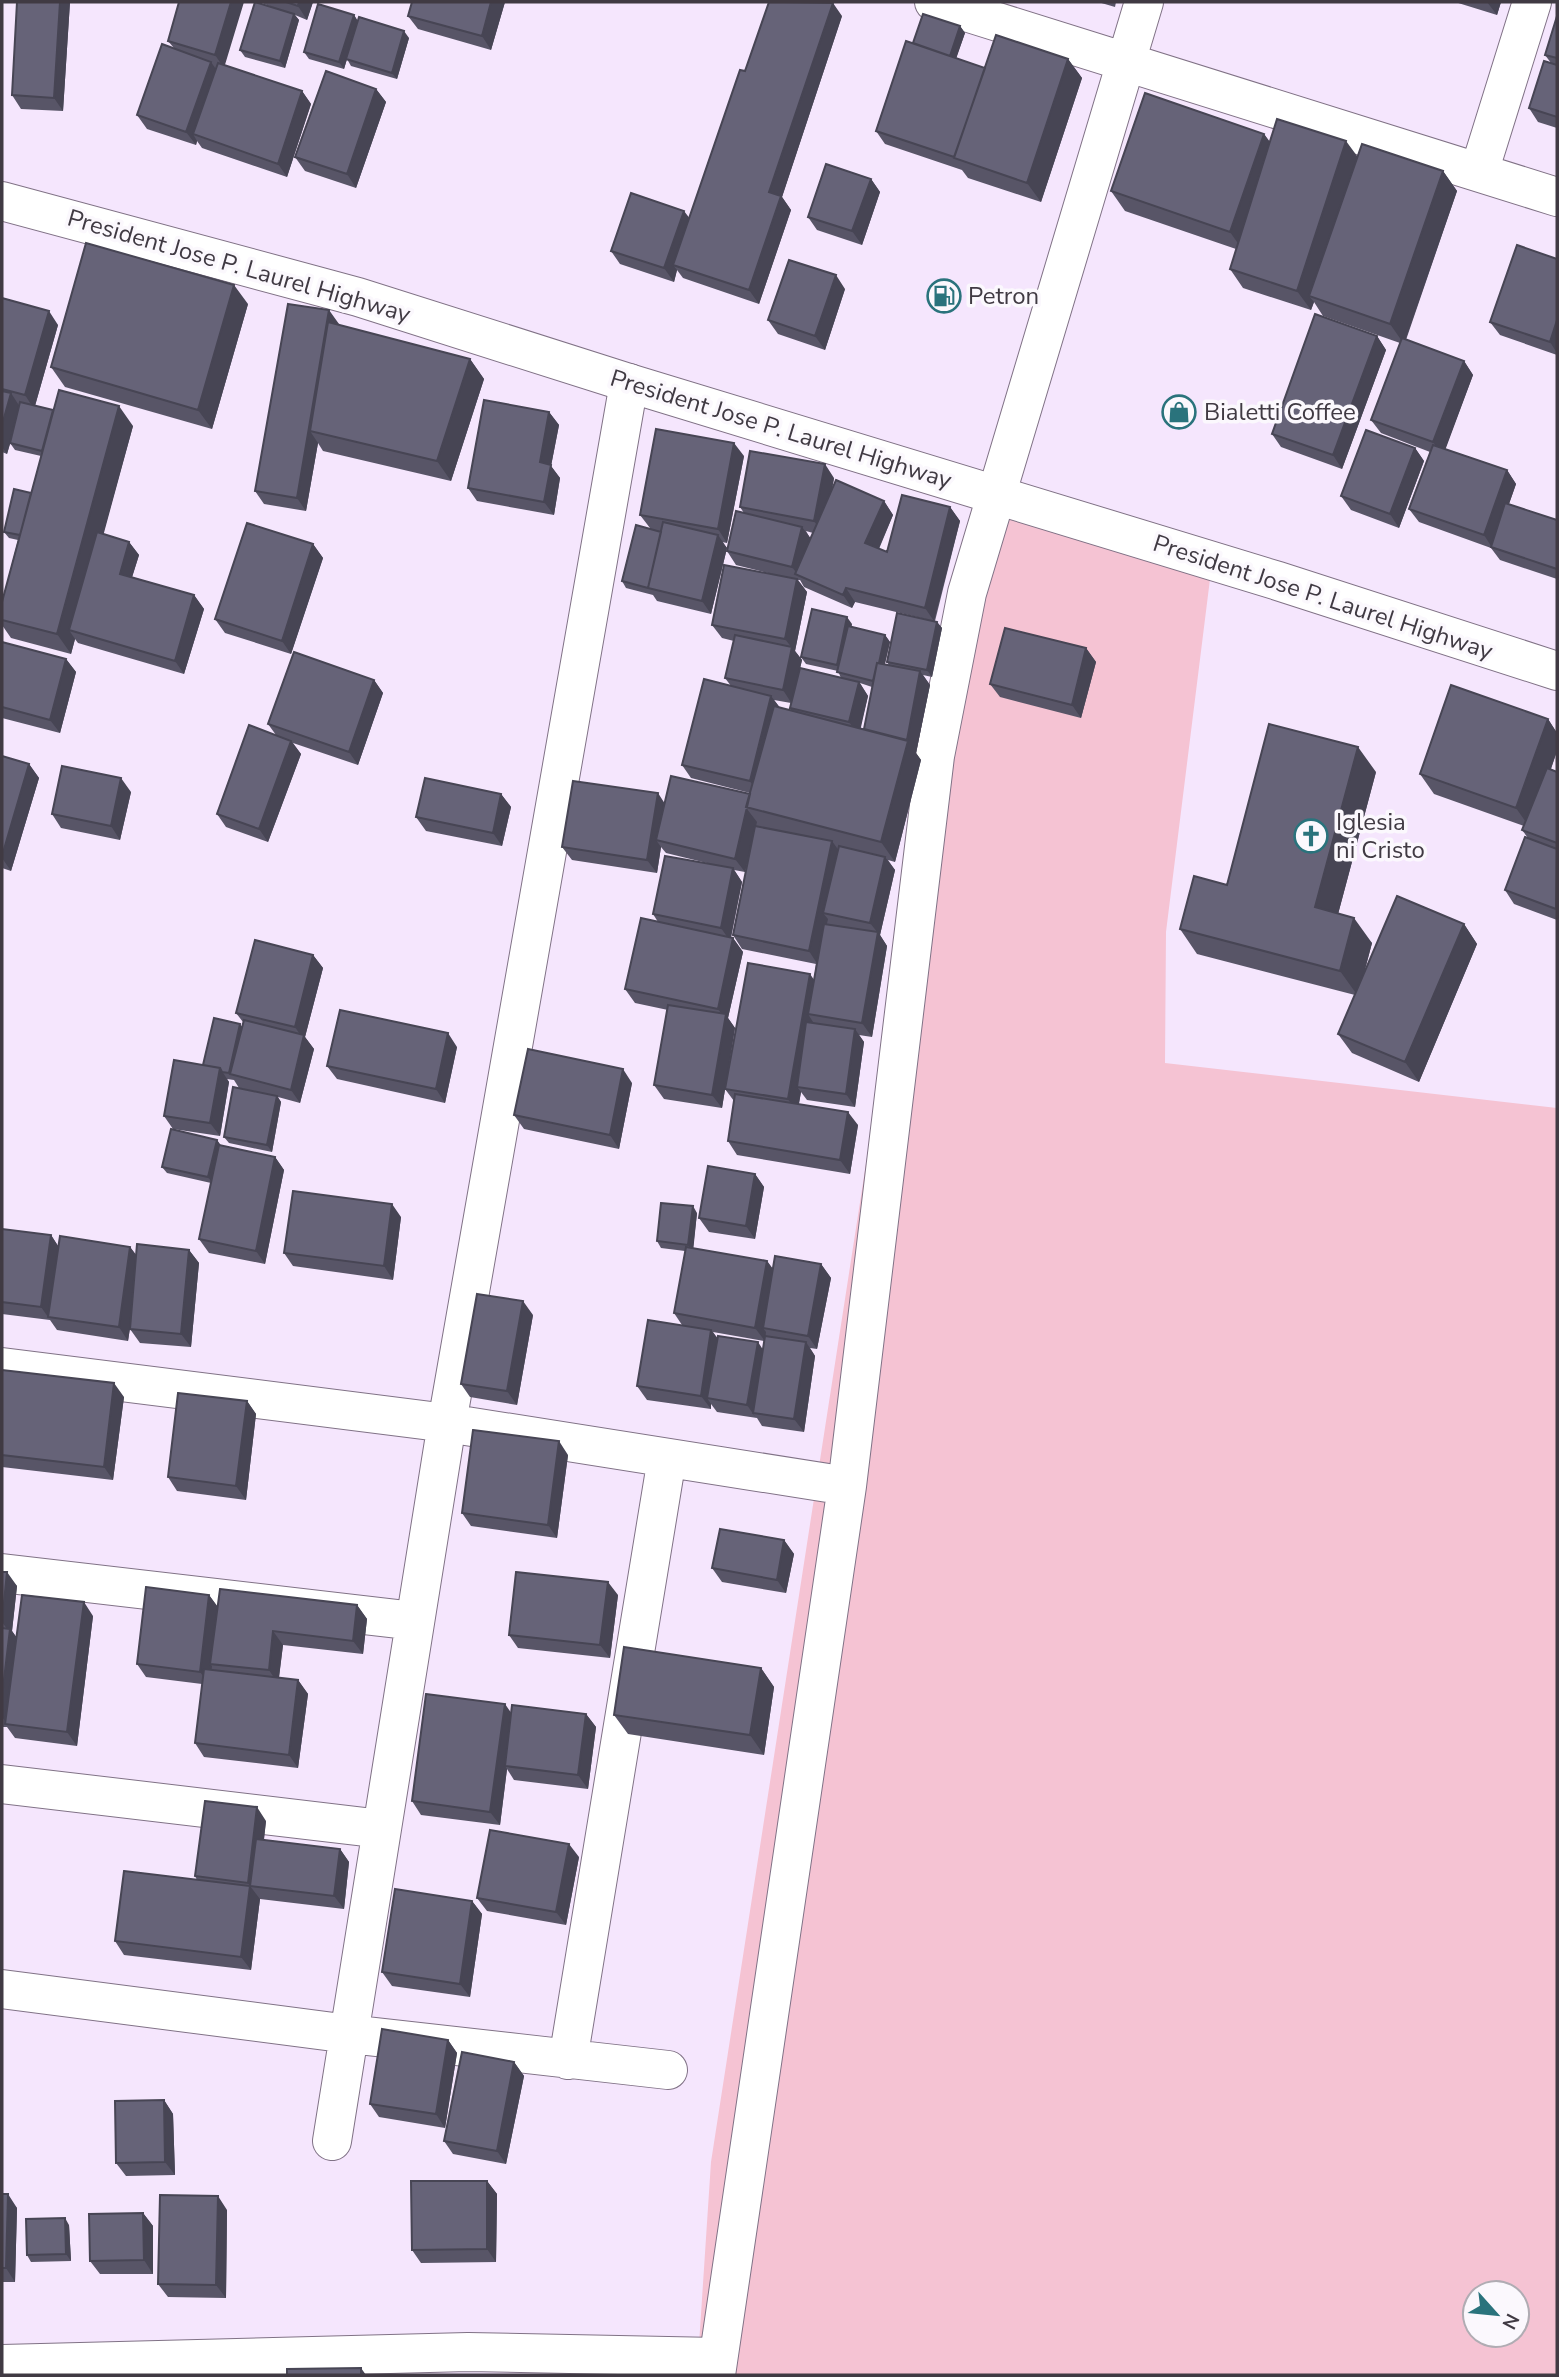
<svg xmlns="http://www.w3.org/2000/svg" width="1559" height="2377" font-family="'Nunito Sans',sans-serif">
  <rect width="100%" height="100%" fill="#f5e6fd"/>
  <path fill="#f5c3d3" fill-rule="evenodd" d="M997,495L1212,563L1166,932L1165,1063L1557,1108V2375H697L711,2162L886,1035ZM1475,2293H1517V2335H1475Z"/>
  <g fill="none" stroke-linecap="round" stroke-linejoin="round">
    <defs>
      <path id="minor" d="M934,2L1557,197
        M1479,172L1532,2
        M2,1367L447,1423L847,1486
        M2,1573L415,1621
        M2,1784L382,1829
        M2,1989L349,2034L668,2070
        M568,2060L667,1458
        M332,2141L447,1423L629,383
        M2,2364L468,2352L717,2357
        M716,2375L847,1486L935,756L967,593L1144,2"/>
      <path id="trunk" d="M2,201L358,297L629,383L1278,581L1557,671"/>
    </defs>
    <use href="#minor" stroke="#807286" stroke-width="40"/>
    <use href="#trunk" stroke="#807286" stroke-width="40"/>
    <use href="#minor" stroke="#fff" stroke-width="38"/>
    <use href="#trunk" stroke="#fff" stroke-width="38"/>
  </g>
  <path fill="#585567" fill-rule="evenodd" d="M17,2H70L63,111L21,109L12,95Z
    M179,2L225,65L302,91L311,104L287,177L202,148L197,141L196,145L147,129L137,115L174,48L168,41Z
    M259,2H313L307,20L295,15L299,20L285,68L245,57L240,50L275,8Z
    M412,2H505L491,50L418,29L408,16Z
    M1098,2H1116L1115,7Z
    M1455,2H1501L1497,15Z
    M354,15L358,21L409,38L397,79L351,66L347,59L344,69L309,59L304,52Z
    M842,16L782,197L791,210L759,304L683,278L677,270L674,282L620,264L611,251L689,218L745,71Z
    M1557,16V128L1538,122L1529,108L1551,63L1545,55Z
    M960,26L965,33L956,58L985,68L1068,59L1082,78L1041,202L968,178L962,170L885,144L876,131L913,43Z
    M376,89L386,102L356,188L305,171L295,157Z
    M1264,134L1270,142L1443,171L1457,191L1406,340L1464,361L1473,375L1445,449L1507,470L1516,484L1509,504L1557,520V579L1500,560L1491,548L1419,522L1409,509L1430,452L1381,433L1371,420L1400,343L1323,316L1314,302L1311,310L1243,288L1230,269L1236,249L1125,211L1111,191Z
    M871,179L880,192L862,245L817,230L808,217Z
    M1557,259V355L1500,335L1490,322Z
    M845,289L825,350L778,334L768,320Z
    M2,298L58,325L35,406L133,426L103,534L129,542L139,555L132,577L194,595L204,609L184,674L78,643L75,639L71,654L11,638L2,625V602L18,540L9,538L4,532L31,493L41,456L15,450L10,443L11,441L7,454L2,452Z
    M248,304L212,429L65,387L51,367Z
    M339,324V325L470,359L484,379L451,481L323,451L318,443L306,511L264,504L255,491Z
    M1377,336L1386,350L1342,469L1281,447L1272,434Z
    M549,412L559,425L551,466L560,478L554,515L477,501L468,488Z
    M1415,448L1424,461L1399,528L1351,510L1341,496Z
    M744,456L727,543L722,542L727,548L711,614L657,601L653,595L626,588L622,581L650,528L640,515Z
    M834,478L832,489L884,501L893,515L879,549L887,552L950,507L960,521L935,621L937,622L942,628L932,677L923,675L930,685L916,753L921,760L895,862L888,860L895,870L880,935L887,946L872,1037L859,1035L864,1042L855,1107L807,1100L801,1092L799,1104L858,1125L850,1174L737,1155L728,1141L734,1101L725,1089L814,979L816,964L742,949L733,935L753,836L745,872L734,870L742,882L731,938H733L743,952L728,1018L735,1028L722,1108L664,1099L654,1085L668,1010L635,1003L625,989L658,922L653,914L711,864L666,853L661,847L657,873L572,860L562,847L665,803L750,794V793L691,778L682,765L731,686L725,678L734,641L722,638L712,625L780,576L736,565L727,551L744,513L740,507ZM806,531L813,533L810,538ZM798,580H800L804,587L852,608L855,602L925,619L887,662L889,665L885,664L890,642L885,635L851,627L852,624L801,657L806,664L838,671L841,678L800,668L802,660L795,651L807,592ZM860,683L872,687L864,729L860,728L868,696ZM774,700L791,703L790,708L791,711L780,708Z
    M313,544L323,558L291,654L225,633L215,619Z
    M2,642L66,659L76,672L60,733L2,718Z
    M1086,648L1096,662L1081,718L1000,697L990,684Z
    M374,680L383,693L358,765L293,743L301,754L268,842L226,827L217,814L276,735L268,724Z
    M1548,719L1557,733V751L1551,769L1557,772V920L1514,904L1505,890L1528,838L1522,830L1524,826L1434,794L1420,774Z
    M2,756L29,764L39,778L11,871L2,868Z
    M1376,772L1338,914L1372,943L1364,973L1464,924L1477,944L1419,1082L1352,1053L1338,1034L1355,995L1197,954L1180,929L1227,885Z
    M131,792L120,840L61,828L52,814Z
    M501,794L511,807L502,846L426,831L416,817Z
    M313,955L323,968L305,1037L314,1049L300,1103L278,1097L281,1102L272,1152L229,1143L224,1137L253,1091L239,1088L234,1080L227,1079L229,1082L220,1136L173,1129L164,1116L203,1065L242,1026L243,1022L236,1013Z
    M457,1047L445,1103L337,1079L327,1066Z
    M632,1083L619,1149L524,1129L514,1115Z
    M217,1140L221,1146L275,1157L284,1170L265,1264L209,1253L199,1239L211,1183L167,1173L162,1167Z
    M755,1174L764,1187L755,1239L709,1232L699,1218Z
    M697,1213L693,1248L767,1261L773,1269L821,1264L831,1278L817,1349L810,1348L815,1356L804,1432L762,1426L757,1418L717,1412L711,1404V1409L647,1400L637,1386L682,1325L674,1313L685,1251L661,1248L657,1241ZM713,1332L764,1341L763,1350L718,1339Z
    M401,1217L393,1280L293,1266L284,1253Z
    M2,1229L51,1235L58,1246L130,1247L136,1255L189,1250L199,1263L191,1347L140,1343L130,1329L131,1322L128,1341L57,1330L50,1320L2,1314Z
    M533,1315L517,1405L470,1397L461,1384Z
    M2,1370L124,1397L113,1480L2,1467Z
    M247,1401L256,1414L246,1500L177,1491L168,1477Z
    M568,1455L557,1538L471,1526L462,1513Z
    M784,1540L794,1554L786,1593L722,1582L712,1568Z
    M2,1572L17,1586L12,1631L16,1637L93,1616L77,1746L15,1738L7,1727H2Z
    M209,1595L218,1607L357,1605L367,1619L363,1654L283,1645L279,1678L298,1680L308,1694L298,1768L204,1757L195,1743L202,1684L146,1677L137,1664Z
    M618,1595L610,1658L518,1648L509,1635Z
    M761,1668L774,1687L764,1755L628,1734L614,1715Z
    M511,1713L586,1714L596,1727L588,1789L514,1780L507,1769L500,1825L421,1815L412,1801Z
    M266,1821L264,1840L340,1849L349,1862L344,1909L260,1899L251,1970L124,1955L115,1941L197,1880L195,1876Z
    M579,1857L566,1925L487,1911L477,1898Z
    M472,1901L482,1914L470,1997L392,1986L382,1972Z
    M448,2040L457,2053L445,2128L379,2117L370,2104Z
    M514,2062L524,2076L506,2164L453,2154L444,2141Z
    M164,2100L173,2114L175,2175L126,2176L116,2163Z
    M487,2181L497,2194L496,2262L421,2263L412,2250Z
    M2,2194L17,2208L15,2282H2Z
    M227,2210L226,2298L168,2297L158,2284Z
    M143,2213L153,2226V2274H100L90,2261Z
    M69,2225L71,2261L31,2262L27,2255Z"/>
  <path fill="#474554" d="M60,2H70L63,111L54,98Z
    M231,2H244L224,68L215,55Z
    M299,2H313L307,20L298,6Z
    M491,2H505L491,50L482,36Z
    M1487,2H1501L1497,15Z
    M833,3L842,16L782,197L791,210L759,304L749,290L769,192Z
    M294,14L299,20L285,68L280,61Z
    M354,15L358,22L344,69L339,62Z
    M960,26L965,33L955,62L950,56Z
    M404,31L409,38L397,79L392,73Z
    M1068,59L1082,78L1041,202L1027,183Z
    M211,62L220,75L193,134L197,141L196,145L186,132Z
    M376,89L386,102L356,188L347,174Z
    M302,91L311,104L287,177L278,164Z
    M1264,134L1278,154L1244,252L1230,232Z
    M1346,141L1360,160L1309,296L1314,302L1311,310L1297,291Z
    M1443,171L1457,191L1404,344L1390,324Z
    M871,179L880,192L862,245L852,231Z
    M684,211L694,224L673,265L677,270L674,282L664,268Z
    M836,275L845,289L825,350L815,336Z
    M234,285L248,304L212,429L198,410Z
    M329,310L339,324L320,433L310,431L318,443L306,511L297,498Z
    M49,311L58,325L34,409L25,395Z
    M1557,320V353L1550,342Z
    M1377,336L1386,350L1342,469L1333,455Z
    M470,359L484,379L451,481L437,461Z
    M1464,361L1473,375L1443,456L1433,442Z
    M11,393L20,407L7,454L2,447V425Z
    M119,406L133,426L77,632L69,630L75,639L71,654L57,634Z
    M549,412L559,425L551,466L560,478L554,515L544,502L540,462Z
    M734,443L744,456L727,543L718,529Z
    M1415,448L1424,461L1399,528L1390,514Z
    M825,464L834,478L824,535L814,521Z
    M1507,470L1516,484L1493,549L1484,535Z
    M884,501L893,515L875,557L865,543Z
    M950,507L960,521L934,621L925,608Z
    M802,527L812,540L798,575L792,567Z
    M718,535L727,548L711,614L702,601Z
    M129,542L139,555L129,587L120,574Z
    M313,544L323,558L291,654L282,641Z
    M797,579L807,592L795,651L802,660L792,704L783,690L792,648L785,639Z
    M846,588L855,602L852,608L843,595Z
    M194,595L204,609L184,674L175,661Z
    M847,617L852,624L842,672L837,665Z
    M937,622L942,628L932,677L927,670Z
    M885,635L890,642L879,688L875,681Z
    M1086,648L1096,662L1081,718L1072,705Z
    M66,659L76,672L60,733L50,720Z
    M920,671L930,685L916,753L921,760L895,862L881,842L906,742Z
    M374,680L383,693L358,765L349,752Z
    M859,682L868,696L859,736L849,722Z
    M771,696L781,709L759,795L750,781Z
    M1548,719L1557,733V751L1530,828L1516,808Z
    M291,741L301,754L268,842L259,829Z
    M1358,747L1376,772L1333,933L1315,907Z
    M29,764L39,778L11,871L2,858V856Z
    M121,778L131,792L120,840L111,826Z
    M658,793L667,807L656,840L661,847L657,873L647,860Z
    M501,794L511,807L502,846L493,833Z
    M747,809L757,822L745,872L735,859Z
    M832,841L842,855L823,913L828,919L818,965L809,951Z
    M885,857L895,870L880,935L887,946L872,1037L862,1023L878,933L870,923Z
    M733,868L742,882L730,941L721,928Z
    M1354,918L1372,943L1358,996L1340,971Z
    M1464,924L1477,944L1419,1082L1405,1062Z
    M733,938L743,952L728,1018L735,1028L722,1108L712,1095L725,1019L718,1009Z
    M313,955L323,968L305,1037L314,1049L300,1103L291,1090L303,1039L295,1027Z
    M810,974L819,987L808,1014L813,1022L802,1087H797L801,1092L797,1113L788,1099Z
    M240,1024L245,1031L230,1074L229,1073Z
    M855,1029L864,1042L855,1107L846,1094Z
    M448,1033L457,1047L445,1103L436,1089Z
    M220,1068L229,1082L220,1136L210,1123Z
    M623,1069L632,1083L619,1149L610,1135Z
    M277,1096L281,1102L272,1152L267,1145Z
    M848,1112L858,1125L850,1174L840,1160Z
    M217,1140L222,1147L213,1184L208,1177Z
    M275,1157L284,1170L265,1264L256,1251Z
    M755,1174L764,1187L755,1239L746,1226Z
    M392,1204L401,1217L393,1280L384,1266Z
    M693,1206L697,1213L693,1252L688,1245Z
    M51,1235L60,1249L48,1317L41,1307Z
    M130,1247L140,1260L128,1341L119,1327Z
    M189,1250L199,1263L191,1347L181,1334Z
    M767,1261L777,1275L763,1328L766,1332L765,1341L755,1328Z
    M821,1264L831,1278L817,1349L808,1336Z
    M523,1301L533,1315L517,1405L507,1391Z
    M711,1330L721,1343L707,1398L711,1404V1409L701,1396Z
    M758,1342L767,1356L753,1413L756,1418L747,1405Z
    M806,1342L815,1356L804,1432L794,1419Z
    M114,1383L124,1397L113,1480L104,1467Z
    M247,1401L256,1414L246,1500L236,1486Z
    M559,1441L568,1455L557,1538L548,1525Z
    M784,1540L794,1554L786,1593L777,1580Z
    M7,1572L17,1586L12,1631L20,1642L7,1724L2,1717V1696L10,1633L2,1622Z
    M608,1582L618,1595L610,1658L600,1645Z
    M209,1595L219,1609L210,1664L212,1666L210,1685L200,1672Z
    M84,1602L93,1616L77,1746L67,1732Z
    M357,1605L367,1619L363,1654L353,1641Z
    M273,1631L283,1645L278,1684L269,1670Z
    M761,1668L774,1687L764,1755L750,1735Z
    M298,1680L308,1694L298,1768L289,1755Z
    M505,1704L514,1717L505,1766L507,1769L500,1825L490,1812Z
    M586,1714L596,1727L588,1789L578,1775Z
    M257,1807L266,1821L258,1887L250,1886L260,1899L251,1970L241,1957L250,1887L248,1883Z
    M569,1844L579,1857L566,1925L556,1912Z
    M340,1849L349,1862L344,1909L334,1896Z
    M472,1901L482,1914L470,1997L460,1984Z
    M448,2040L457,2053L445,2128L436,2114Z
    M514,2062L524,2076L506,2164L497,2151Z
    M164,2100L173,2114L175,2175L165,2162Z
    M487,2181L497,2194L496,2262L487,2249Z
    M8,2194L17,2208L15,2282L6,2268Z
    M218,2196L227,2210L226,2298L216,2285Z
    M143,2213L153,2226V2274L144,2260Z
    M65,2218L69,2225L71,2261L66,2254Z
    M361,2368L366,2375H361Z"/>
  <path fill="#666378" stroke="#474554" stroke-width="2" d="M17,2H60L54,98L12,95Z
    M179,2H231L215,55L168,41Z
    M255,2L294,14L280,61L240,50Z
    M286,2H299L298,6Z
    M412,2H491L482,36L408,16Z
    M769,2L833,3L769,192L781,196L749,290L673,265L740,70L745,71Z
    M318,4L354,15L339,62L304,52Z
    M923,14L960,26L950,56L913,43Z
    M1557,16V58L1545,55Z
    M359,17L404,31L392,73L346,59Z
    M996,35L1068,59L1027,183L954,158Z
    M906,41L985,68L954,157L876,131Z
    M162,44L211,62L186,132L137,115Z
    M1544,61L1557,65V117L1529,108Z
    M218,63L302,91L278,164L193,134Z
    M326,71L376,89L347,174L295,157Z
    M1145,93L1264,134L1230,232L1111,191Z
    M1277,119L1346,141L1297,291L1230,269Z
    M1362,144L1443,171L1390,324L1309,296Z
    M826,164L871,179L852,231L808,217Z
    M631,193L684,211L664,268L611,251Z
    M86,243L234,285L198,410L51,367Z
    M1517,245L1557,259V320L1550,342L1490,322Z
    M789,260L836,275L815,336L768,320Z
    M2,298L49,311L25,395L2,389Z
    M288,304L329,310L297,498L255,491Z
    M1315,314L1377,336L1333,455L1272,434Z
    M328,322L470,359L437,461L310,431Z
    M1402,338L1464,361L1433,442L1371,420Z
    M59,390L119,406L57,634L2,620V602Z
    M2,391L11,393L2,425Z
    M484,400L549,412L540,462L551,465L544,502L468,488Z
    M20,402L53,410L42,451L10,443Z
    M656,429L734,443L718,529L640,515Z
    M1366,430L1415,448L1390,514L1341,496Z
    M1433,445L1507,470L1484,535L1409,509Z
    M750,451L825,464L814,521L740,507Z
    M836,480L884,501L865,543L887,552L902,495L950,507L925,608L846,588L843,595L795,574Z
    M14,489L31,493L20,535L4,532Z
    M1505,503L1557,520V569L1491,547Z
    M736,511L802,527L792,567L727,551Z
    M663,522L718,535L702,601L648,588Z
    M247,523L313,544L282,641L215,619Z
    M636,525L661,532L648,588L622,581Z
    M97,532L129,542L120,574L194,595L175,661L69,630Z
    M724,565L797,579L785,639L712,625Z
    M812,609L847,617L837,665L801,657Z
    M897,613L937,622L927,670L887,662Z
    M848,626L885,635L879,663H877L873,681L837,672Z
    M1005,628L1086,648L1072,705L990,684Z
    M735,635L792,647L783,690L725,678Z
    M2,642L66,659L50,720L2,707Z
    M294,652L374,680L349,752L268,724Z
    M877,663L920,671L907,740L864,729Z
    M800,668L859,682L849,722L790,708Z
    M704,679L771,696L750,781L682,765Z
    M1451,685L1548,719L1516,808L1420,774Z
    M774,706L908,741L881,842L746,807Z
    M1269,724L1358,747L1315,907L1354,918L1340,971L1180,929L1194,876L1227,885Z
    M249,725L291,741L259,829L217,814Z
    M2,756L29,764L2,856Z
    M62,766L121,778L111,826L52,814Z
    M1547,768L1557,772V843L1522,830Z
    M671,776L750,794L735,859L656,840Z
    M425,778L501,794L493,833L416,817Z
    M573,781L658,793L647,860L562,847Z
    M755,826L832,841L809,951L733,935Z
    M1525,837L1557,849L1556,909L1505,890Z
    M839,846L885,857L870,923L823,913Z
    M665,856L733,868L721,928L653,914Z
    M1397,896L1464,924L1405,1062L1338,1034Z
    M641,918L733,938L718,1009L625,989Z
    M824,924L878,932L862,1023L808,1014Z
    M255,940L313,955L295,1027L236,1013Z
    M748,963L810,974L788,1099L725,1089Z
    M668,1005L726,1014L712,1095L654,1085Z
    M340,1010L448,1033L436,1089L327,1066Z
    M214,1018L240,1024L229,1073L222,1072L220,1068L203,1065Z
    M244,1020L304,1035L291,1090L230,1074Z
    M806,1022L855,1029L846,1094L797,1087Z
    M528,1049L623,1069L610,1135L514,1115Z
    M174,1060L220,1068L210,1123L164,1116Z
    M233,1087L277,1096L267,1145L224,1137Z
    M735,1094L848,1112L840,1160L728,1141Z
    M171,1129L217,1140L208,1177L162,1167Z
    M219,1145L275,1157L256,1251L199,1239Z
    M708,1166L755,1174L746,1226L699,1218Z
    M293,1191L392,1204L384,1266L284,1253Z
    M661,1203L693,1206L688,1245L657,1241Z
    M2,1229L51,1235L41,1307L2,1302Z
    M60,1236L130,1247L119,1327L48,1317Z
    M137,1244L189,1250L181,1334L130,1329Z
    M686,1247L767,1261L755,1328L674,1313Z
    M775,1256L821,1264L808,1336L763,1328Z
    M477,1294L523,1301L507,1391L461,1384Z
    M648,1320L711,1330L701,1396L637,1386Z
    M718,1336L758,1342L747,1405L707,1398Z
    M765,1336L806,1342L794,1419L753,1413Z
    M2,1370L114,1383L104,1467L2,1455Z
    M178,1393L247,1401L236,1486L168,1477Z
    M473,1430L559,1441L548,1525L462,1513Z
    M720,1529L784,1540L777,1580L712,1568Z
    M2,1572H7L2,1622Z
    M516,1572L608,1582L600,1645L509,1635Z
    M146,1587L209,1595L200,1672L137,1664Z
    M220,1589L357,1605L353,1641L273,1631L269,1670L210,1664Z
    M22,1595L84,1602L67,1732L5,1724Z
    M2,1628L10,1629L2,1696Z
    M624,1647L761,1668L750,1735L614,1715Z
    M204,1669L298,1680L289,1755L195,1743Z
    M426,1694L505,1704L490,1812L412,1801Z
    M512,1705L586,1714L578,1775L505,1766Z
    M205,1801L257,1807L248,1883L195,1876Z
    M490,1830L569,1844L556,1912L477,1898Z
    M256,1839L340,1849L334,1896L250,1886Z
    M124,1871L250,1886L241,1957L115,1941Z
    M395,1889L472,1901L460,1984L382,1972Z
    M382,2029L448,2040L436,2114L370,2104Z
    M462,2052L514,2062L497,2151L444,2141Z
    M164,2100L165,2162L116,2163L115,2101Z
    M411,2181H487V2249L412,2250Z
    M2,2194H8L6,2268H2Z
    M160,2195L218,2196L216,2285L158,2284Z
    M143,2213L144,2260L90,2261L89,2214Z
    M65,2218L66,2254L27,2255L26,2219Z
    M361,2368V2375H287V2369Z"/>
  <defs>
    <symbol id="fuel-ring" viewBox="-11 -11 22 22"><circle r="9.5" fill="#fbf8fd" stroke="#2a737c" stroke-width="1.5"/><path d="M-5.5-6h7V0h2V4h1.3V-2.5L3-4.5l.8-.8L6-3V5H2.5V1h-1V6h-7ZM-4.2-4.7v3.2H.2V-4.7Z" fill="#2a737c"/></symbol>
    <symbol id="shop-ring" viewBox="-11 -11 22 22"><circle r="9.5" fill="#fbf8fd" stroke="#2a737c" stroke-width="1.5"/><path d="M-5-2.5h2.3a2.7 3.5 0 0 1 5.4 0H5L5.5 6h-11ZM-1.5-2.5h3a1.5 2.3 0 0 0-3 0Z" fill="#2a737c"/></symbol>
    <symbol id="church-ring" viewBox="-11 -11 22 22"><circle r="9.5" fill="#fbf8fd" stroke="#2a737c" stroke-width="1.5"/><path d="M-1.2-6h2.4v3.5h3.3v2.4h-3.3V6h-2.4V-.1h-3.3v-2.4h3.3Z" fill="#2a737c"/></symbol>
  </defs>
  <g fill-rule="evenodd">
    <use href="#fuel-ring" x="925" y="277" width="38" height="38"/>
    <use href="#shop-ring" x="1160" y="393" width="38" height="38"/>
    <use href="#church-ring" x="1292" y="817" width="38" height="38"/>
  </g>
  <g text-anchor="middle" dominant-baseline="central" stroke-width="7" stroke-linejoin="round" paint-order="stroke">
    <g font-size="24" fill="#403a43" stroke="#fbf8fd">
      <text transform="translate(239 266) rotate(16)">President Jose P. Laurel Highway</text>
      <text transform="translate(781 429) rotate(17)">President Jose P. Laurel Highway</text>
      <text transform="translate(1323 597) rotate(18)">President Jose P. Laurel Highway</text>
    </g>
    <g font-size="24" fill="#403a43" stroke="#fbf8fd" text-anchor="start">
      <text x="968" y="296">Petron</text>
      <text x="1204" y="412">Bialetti Coffee</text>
      <text x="1336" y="822">Iglesia<tspan x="1336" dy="28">ni Cristo</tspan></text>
    </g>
  </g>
  <rect width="1559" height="2377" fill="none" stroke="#403a43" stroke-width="7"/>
  <g transform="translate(1496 2314) rotate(117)"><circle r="33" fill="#fbf8fd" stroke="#b0acb3" stroke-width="2"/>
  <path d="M0-5L12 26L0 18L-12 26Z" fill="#2a737c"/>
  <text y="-10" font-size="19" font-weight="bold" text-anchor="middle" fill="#403a43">N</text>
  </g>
</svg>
